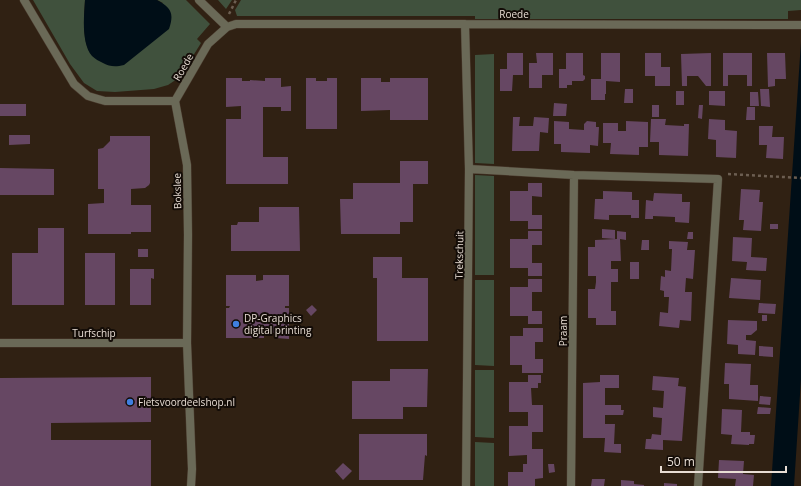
<svg xmlns="http://www.w3.org/2000/svg" width="801" height="486" font-family="'Open Sans',sans-serif">
  <rect width="100%" height="100%" fill="#302113"/>
  <path fill="#40513d" d="M33,0H85C84,17 82,35 89,51L163,3L157,0H186L210,24L197,39L201,43L183,72L177,79L168,85L154,89L115,92L97,91L84,83L70,64Z
    M218,0H232L226,9Z
    M241,0H801V10L788,11V19H475V16H237L235,10Z
    M494,54V164L475,163V55Z
    M475,175L494,176V275H475Z
    M475,280H494V366L475,365Z
    M475,370H494V438L475,437Z
    M475,442L494,443V486H475Z"/>
  <path fill="#000e17" d="M85,0H157C172,8 174,14 169,29L124,65C116,67 110,67 103,63C99,61 95,59 92,56C81,43 84,16 85,0Z
    M801,42V379L794,486H771Z"/>
  <path fill="#664763" d="M507,53H523V75H513L512,91H500V69H507Z
    M536,53H553V75H542V88H529V63H537Z
    M566,53H583V75L585,76V79L583,81H572V85H567V88H559V69H566Z
    M601,53H620V82L606,81V94H605V100H591V79H601Z
    M645,53H661V67H670V86H655V76H645Z
    M711,53V86H706L698,76H687V86H682L681,54Z
    M723,53H752V86H747V75H728V86H723Z
    M767,53H785L786,79H775V86L768,87Z
    M226,78H242V81H250V80L265,81V78H281V87L291,86V111H281V107H263V157H288V184H226V119H241V106L226,107Z
    M306,78H316V81H327V78H337V129H306Z
    M361,78H381V82H390V78H428V120H390V110L361,111Z
    M625,89H633V103H624Z
    M760,89H769L770,107L761,106Z
    M676,91H684V105H676Z
    M709,91H725V106L709,105Z
    M750,92H758L759,106H750Z
    M554,103L567,104L566,116H553Z
    M0,104H26V116H0Z
    M652,105H659V117H652Z
    M699,105H703L702,119L698,118Z
    M747,107H755V120H746Z
    M513,117H520L519,126H533L534,117L549,118L548,133L540,132L539,151H512Z
    M651,119H666L665,125L684,126V124H689L688,156L659,155V142H650Z
    M709,119L725,120V130L737,131L736,158L716,157V140L708,139Z
    M554,121L569,122V129L584,130V124L587,121L596,122V127H599L598,146L590,145V153L561,152V144H554Z
    M626,121L648,122V147H639V155L610,154L611,143H603V123H618V131H626Z
    M759,126H773L772,137H784L783,159L766,158L767,145H759Z
    M9,135H30V144L9,145Z
    M110,136H150V183L149,185L145,188L131,189V205H151V232H131V234H88V204L104,203V189H98V149L103,148L110,141Z
    M400,161H428V184H413V222H400V234H341L340,199H353V183H400Z
    M0,168L54,169V195H0Z
    M528,183H542V197L532,196V215H542V229H528V221H510V191H528Z
    M741,189L760,190L759,202H763L761,231L743,230L744,220H739Z
    M603,191L632,192V200H639V218H631V215H609V220L594,219L595,199H603Z
    M654,193L682,194V202H690L689,223L675,222V217L653,216V219H645L646,200L653,201Z
    M259,207H299L300,251H231V225H237L238,222H259Z
    M770,224H778V229H770Z
    M38,228H64V305H12V253H38Z
    M602,229L615,230V239L602,238Z
    M528,231H542V245H532V263H542V276H528V268H510V239H528Z
    M617,231L626,232V240L620,239L621,261H611V269H618V282H611V311H616V325H596V318H588V289H595L596,282V276H588V247H595V240L617,239Z
    M688,232H693V239H687Z
    M733,237L752,238L751,257L767,258L766,271L746,270L747,262L732,261Z
    M642,240H649V250H641Z
    M669,241L688,242L687,250H695L693,279L686,278L685,292H692L691,321L680,320L679,328L659,326L660,312L668,313L669,297H664V291L660,290L661,276L665,277V270L671,271L672,249H669Z
    M138,249H148V257H138Z
    M85,253H115V305H85Z
    M373,257H402V278H428V341H377V278H373Z
    M630,262H639V279H630Z
    M130,269H154V279L151,278V305H130Z
    M226,275H256V281L263,280V275H289V306H285V308H289V339L276,338V333H264V338H226V308H229L230,306H226Z
    M731,278L761,280L760,300L729,298Z
    M528,279H542V292H532V311H542V324H528V316H510V287H528Z
    M759,303L776,304L775,314L758,313Z
    M312,305L317,310L311,316L306,310Z
    M762,315H767V321H762Z
    M728,320L757,321V330L751,335H746V340L756,341L755,355L738,354V345L727,344Z
    M523,328H543V342H535V359H543V373H522V365H510V336H523Z
    M759,346L773,347V357L759,356Z
    M725,363L751,364L750,385H758V401L729,399V384H724Z
    M390,369H428L427,407H403V419H352V381H390Z
    M528,375H541V383H538V388H531L532,405H543V432H532V449H543V478L535,479V486H508V472H523V464H527V455L509,456V426H528V412H509V382H528Z
    M600,375H619V388H605V405H621V410H624L623,415H605V424H615L614,444H621V453L604,452L605,438H583V383L600,382Z
    M653,376L679,378L678,386L686,387L682,441L663,440V450L645,449L646,439H651L652,434L661,435L662,418L653,417V407L663,408L664,391L652,390Z
    M151,377V422L51,423V440H151V486H0V378Z
    M760,396L771,397L770,405L759,404Z
    M758,407L771,408L770,414H757Z
    M722,409L742,410L741,432H750V435H755L754,444H749V445L731,444L732,435L721,434Z
    M359,434H427V456L425,455L423,480H359Z
    M719,460L744,461L743,474L754,475L753,486H735L736,479L718,478Z
    M343,463L352,471L343,480L335,471Z
    M548,464H554L555,472L549,473Z
    M592,479H605L604,486H591Z
    M621,480L634,481V484L644,485V486H621Z
    M664,483L677,484V486H664Z"/>
  <g fill="none" stroke-linecap="round" stroke-linejoin="round">
    <defs>
      <path id="street" d="M24,0L74,84L88,96L98,99L105,101H175L187,165L188,235L187,343L192,469L191,486
        M199,0L227,27L236,24H465L801,25
        M465,24L469,169L466,486
        M175,101L208,44L227,27
        M469,169L574,175L718,179L698,486
        M0,343H187
        M571,486L574,175"/>
    </defs>
    <use href="#street" stroke="#4a3b2e" stroke-width="9"/>
    <path stroke="#6c5e51" stroke-width="2.5" stroke-dasharray="3 3" stroke-linecap="butt" d="M229,14L236,0
      M728,174L801,178"/>
    <use href="#street" stroke="#6a6957" stroke-width="8"/>
  </g>
  <g fill="#3f7fe0" stroke="#130c07" stroke-width="1.5">
    <circle cx="236" cy="324" r="4"/>
    <circle cx="130" cy="402" r="4"/>
  </g>
  <g text-anchor="middle" dominant-baseline="central" stroke-width="4" stroke-linejoin="round" paint-order="stroke">
    <g font-size="10" fill="#e8ddd4" stroke="#130c07">
      <text x="514" y="14">Roede</text>
      <text transform="translate(183 67) rotate(-60)">Roede</text>
      <text transform="translate(177 191) rotate(-91)">Bokslee</text>
      <text transform="translate(459 255) rotate(-89)">Trekschuit</text>
      <text transform="translate(563 331) rotate(-90)">Praam</text>
      <text x="94" y="333">Turfschip</text>
    </g>
    <g font-size="10" fill="#e8ddd4" stroke="#130c07" text-anchor="start">
      <text x="244" y="318">DP-Graphics<tspan x="244" dy="12">digital printing</tspan></text>
      <text x="138" y="402">Fietsvoordeelshop.nl</text>
    </g>
  </g>
  <path d="M661 466v6h125v-6" fill="none" stroke="#e8ddd4" stroke-width="2"/>
  <text x="667" y="466" font-size="12" fill="#e8ddd4" stroke="#130c07" stroke-width="3" paint-order="stroke">50 m</text>
</svg>
